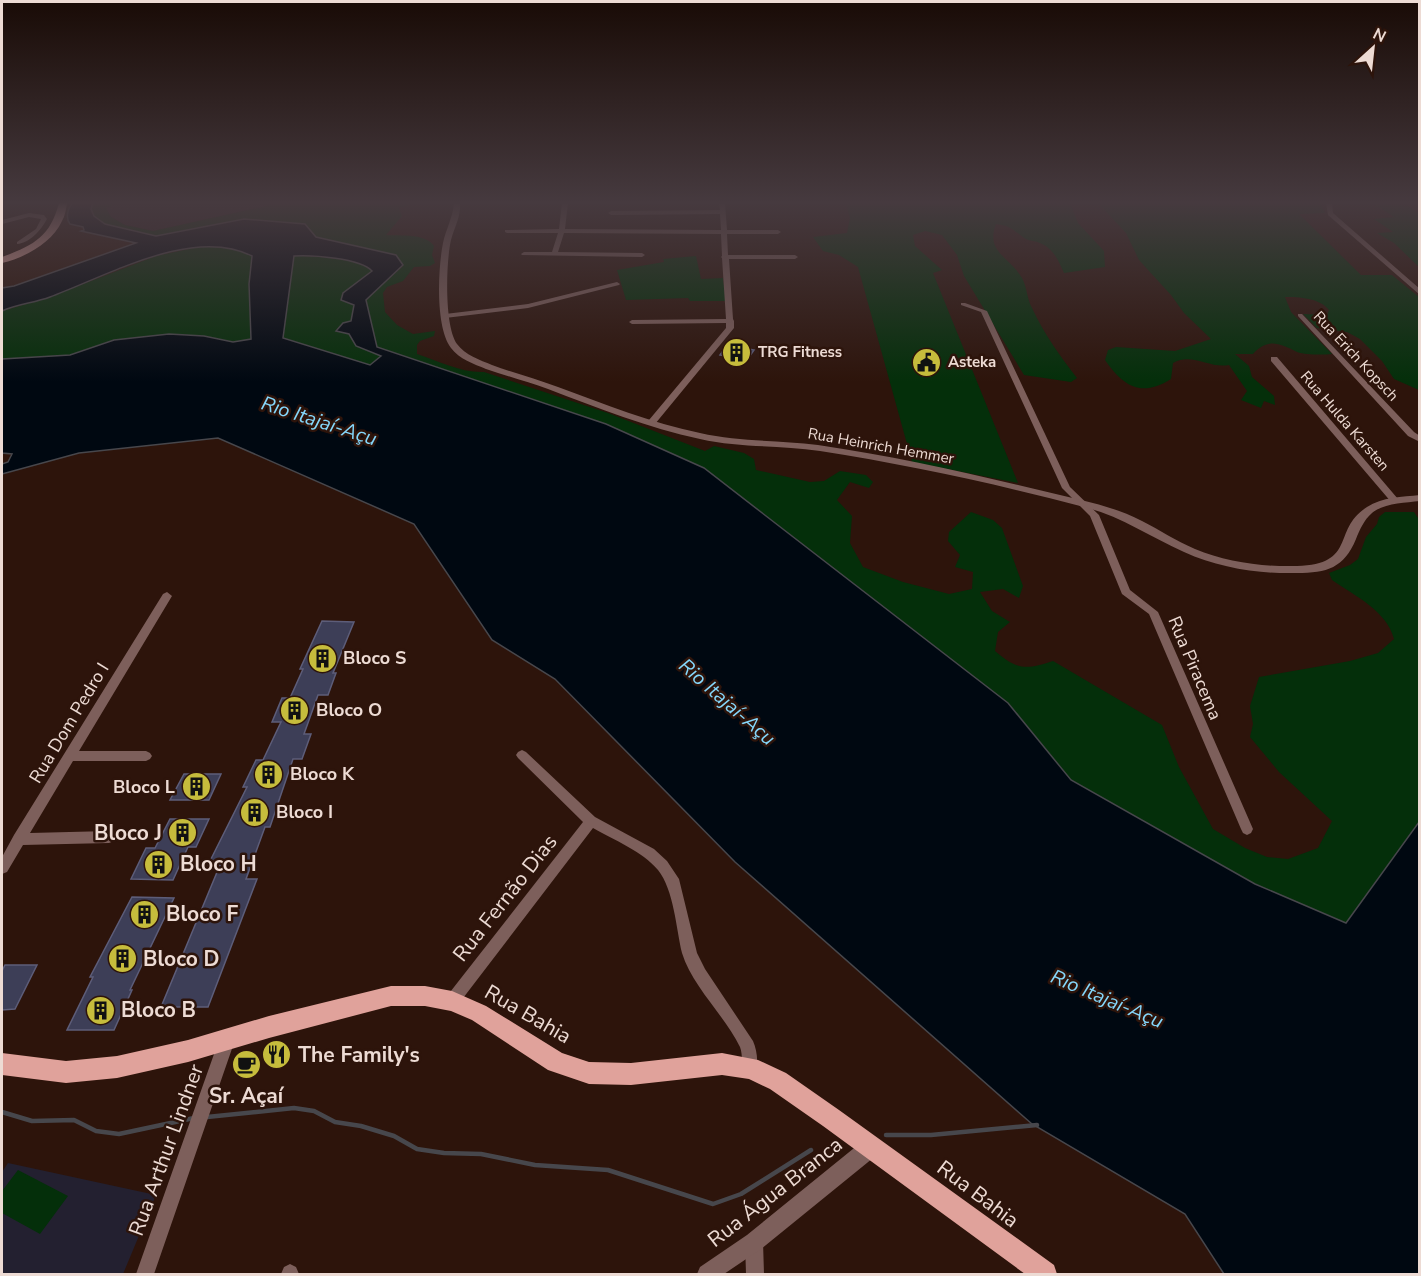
<svg xmlns="http://www.w3.org/2000/svg" width="1421" height="1276" font-family="'Nunito Sans',sans-serif">
  <rect width="100%" height="100%" fill="#2d140b"/>
  <path fill="#2f1d22" d="M117,203H280L153,231L125,225L111,217L106,208Z"/>
  <path fill="#232030" d="M8,1163L156,1195L123,1274H2V1172Z"/>
  <path fill="#042f0a" d="M93,203H117L106,208L111,217L125,225L153,231L280,203H414L399,208L402,216L386,235C401,236 425,233 434,246L432,255L435,263L430,266L414,267L403,281L387,287L383,293L385,312L397,325L413,334L435,331L434,336L420,341L417,345V354C439,361 461,373 484,372L608,413L705,451L714,446L744,453L754,459L756,470L810,482L824,481L840,471L866,475L873,482L869,488L850,482L837,500L852,516L850,543L863,567L903,582L949,594L972,589L973,572L955,567L960,555L948,541L949,532L971,512L993,520L1002,528L1023,586L1019,598L1003,589L980,592L992,611L1010,622L998,632L995,651C1017,670 1026,670 1053,661L1162,725L1179,767L1213,829L1245,848L1267,857L1288,859L1318,848L1332,821L1279,772L1250,737L1253,724L1250,706L1259,677L1350,661L1378,653L1394,639C1387,611 1355,596 1332,580L1329,573L1350,565L1358,559L1366,537L1377,524L1379,517L1385,512H1414L1420,521L1419,822L1346,923L1255,884L1071,780L1008,703L606,424L377,347L366,300L403,266L339,244L244,219L156,236L105,224L94,216L91,209Z
    M846,203H1070L1078,223L1104,251L1105,267L1064,273C1058,260 1054,249 1040,243C1036,241 1030,241 1026,239C1013,231 1013,226 996,224C985,252 1010,257 1022,278C1027,287 1027,299 1032,308C1044,334 1060,356 1077,378L1071,382L1024,375L964,276L957,255L942,235L925,231L913,235L915,246L942,270L933,273L1018,483L912,462L858,267L839,255L823,251L813,237L847,233L850,218Z
    M1098,203H1320L1325,213L1299,214L1361,275H1392L1419,297V390L1394,379L1382,361L1360,339L1347,332L1317,328L1303,314L1327,315L1329,310C1320,298 1299,297 1285,297L1291,312L1332,354C1323,355 1306,355 1297,352C1279,343 1268,338 1253,354H1235L1249,366L1252,377L1274,396L1275,405L1264,401L1261,408L1241,400L1247,391L1229,365C1210,369 1192,352 1173,363L1171,379C1141,398 1123,386 1105,360L1108,350L1116,347L1175,351L1211,339L1184,313L1171,295L1139,260L1126,233Z
    M1373,203L1408,206L1419,213V267L1394,243L1377,233L1393,232L1374,219L1394,217Z
    M203,246L233,247L252,256L249,284L251,339L233,342L204,336L168,334L114,340L70,355L2,359V311L47,298L156,256Z
    M294,256C313,256 359,258 372,271L361,280L351,321L343,323L336,330L349,334L356,346L381,356L370,365L283,338Z
    M696,256L701,279L723,278L726,301H690L688,298L626,300L617,270L664,262L663,259Z
    M18,1170L68,1196L40,1234L2,1213V1191Z"/>
  <path fill="#000811" stroke="#47474c" stroke-width="1.5" fill-rule="evenodd" d="M73,203H93L91,209L94,216L105,224L156,236L244,219L305,224L316,237L396,255L403,265L366,300L377,347L606,424L704,468L1008,703L1071,780L1255,884L1346,923L1419,822V1274H1224L1185,1214L1032,1124L735,862L555,679L492,640L414,524L218,438L79,453L2,474V464L8,462L12,454L2,453V359L70,355L114,340L169,334L204,336L233,342L251,339L249,284L252,256C193,226 107,276 50,297C34,303 17,304 2,311V288L14,286L136,243L81,231L84,230L83,227L70,224C65,218 68,207 73,203ZM294,256C312,255 360,258 372,271L343,293L341,300L354,305L351,321L343,323L336,331L349,334L356,346L381,356L370,365L283,338Z"/>
  <g fill="none" stroke-linecap="round" stroke-linejoin="round">
    <path stroke="#47474c" stroke-width="4.5" d="M2,1112L32,1121L74,1120L96,1131L119,1134L194,1118
      M207,1117L294,1108L314,1111L335,1122L361,1126L394,1136L417,1149L444,1153L481,1154L535,1165L608,1170L713,1204L741,1194L811,1150
      M886,1135H931L1037,1125"/>
  </g>
  <path fill="#3d3e57" stroke="#5d5d79" stroke-width="1.5" d="M727,345L754,350L747,360L720,355Z
    M322,621L354,622L333,673H336L328,695H318L304,734H311L302,759H293L270,827H265L246,879H257L208,1007H161L220,865H208L247,787H243L256,760H263L281,722H272L282,698H290L303,669H300Z
    M184,774H221L209,800H170Z
    M170,819H209L196,847H188L173,880L131,879L146,848H155Z
    M132,897L174,898L130,990H132L114,1030H67L93,977H90Z
    M5,965H37L15,1009L2,1010V971Z"/>
  <g fill="none" stroke-linecap="round" stroke-linejoin="round">
    <path fill="#7d5f5b" fill-rule="evenodd" d="M562,203H568L565,229L721,230L720,214L611,215L608,213L611,211L720,210L719,203H725L727,230H778L781,232L778,234H727L728,255H795L798,257L795,259H729L733,319L734,321V328L655,424H649V420L726,328V323L632,324L629,322L632,320L726,319L722,258L721,257L722,256L721,234L564,233L558,252L642,253L645,255L642,257L522,255L521,254L524,252H552L558,233H507L505,232V230L559,229Z
      M1326,203H1332L1333,213L1420,289V295L1328,215Z
      M29,213L44,215L47,219C41,230 30,243 17,244V242L36,229L41,219L29,217L2,224V220Z
      M617,282L620,284L619,285L528,308L445,318L442,316L445,314L528,304Z
      M961,303H965L987,311L1070,487L1099,515L1130,590L1158,612L1253,829L1251,833L1247,835L1243,833L1241,829L1149,614L1122,594L1090,516L1062,488L981,312L961,305Z
      M1298,314H1302L1414,432L1420,436V442L1408,436L1298,316Z
      M1271,357H1277L1398,499V503H1392L1271,361Z
      M167,592L172,596L79,751H146L150,753L152,756L150,759L146,761H73L30,833L109,831L114,833L115,837L114,841L109,843L23,845L7,872L2,874V857L14,835L163,594Z
      M522,750L526,752L595,817L654,849L667,861L679,879L697,953L705,969L753,1041C757,1050 759,1064 755,1073L750,1076L745,1073C741,1065 743,1055 740,1047C725,1016 692,986 682,953C676,928 674,890 658,870C642,851 614,840 593,828L457,1006L452,1008L447,1006L445,1001L447,996L583,822L518,758L516,755L518,752Z
      M227,1032L232,1035L235,1040L154,1274H136L219,1040L222,1035Z
      M754,1233L760,1236L763,1242L764,1274H746L745,1242L748,1236Z
      M290,1264L296,1267L299,1274H281L284,1267Z"/>
    <path fill="#7d5f5b" fill-rule="evenodd" d="M454,203H460V209C459,220 454,229 451,240C446,261 444,326 457,344C465,355 480,360 492,365C514,373 537,379 558,387C605,404 651,423 700,433C739,442 779,440 818,445C907,458 994,479 1081,500C1102,505 1123,511 1142,521C1160,530 1176,541 1195,549C1226,562 1263,567 1297,566C1358,564 1331,530 1367,507C1382,497 1402,497 1420,495V501C1404,503 1384,503 1372,513C1364,520 1360,529 1356,539C1344,568 1327,573 1297,573C1259,574 1219,568 1184,552C1150,537 1121,516 1084,507C997,484 909,465 820,451C780,445 740,448 700,439C648,428 598,408 548,389C528,382 507,376 486,369C474,364 459,359 451,348C435,327 438,268 443,243C446,229 453,217 454,203Z
      M871,1138L878,1140L880,1147L878,1154L761,1249L724,1274H697L700,1267L747,1235L864,1140Z"/>
    <path fill="#e0a29b" fill-rule="evenodd" d="M59,203H67C66,209 65,216 62,221C52,243 24,258 2,263V257C34,245 50,237 59,203Z
      M391,986H425L452,991L486,1006L562,1053L589,1062L631,1063L722,1053L758,1060L786,1073L839,1110L1054,1265L1057,1274H1025L823,1126L770,1089L749,1079L722,1075L631,1085L589,1084L548,1070L472,1020L451,1011L425,1006H391L269,1038L188,1062L117,1078L66,1083L2,1075V1053L66,1061L117,1056L188,1040L269,1016Z"/>
  </g>
  <linearGradient id="sky" x2="0" y2="1"><stop stop-color="#190b06"/><stop offset="0.53" stop-color="#463a3f"/><stop offset="1" stop-color="#463a3f" stop-opacity="0"/></linearGradient>
  <rect width="1421" height="382" fill="url(#sky)"/>
  <defs>
    <symbol id="building-disc" viewBox="-11 -11 22 22"><circle r="9.5" fill="#c6bc3c" stroke="#2d140b"/><path d="M-4-6H4V6H1V3H-1V6H-4ZM-2.5-4.3h1.7v1.8h-1.7ZM.8-4.3h1.7v1.8H.8ZM-2.5-1h1.7V.8h-1.7ZM.8-1h1.7V.8H.8Z" fill="#111"/></symbol>
    <symbol id="civic-disc" viewBox="-11 -11 22 22"><circle r="9.5" fill="#c6bc3c" stroke="#2d140b"/><path d="M-.6-6.5H3V-4.5H.6V-3L4-1V1h2V6H-6V1h2V-1L-.6-3ZM-1.2 2.5V6h2.4V2.5Z" fill="#111"/></symbol>
    <symbol id="restaurant-disc" viewBox="-11 -11 22 22"><circle r="9.5" fill="#c6bc3c" stroke="#2d140b"/><path d="M-5-6h1v4h1v-4h1v4h1v-4h1v5L-1.5 .5V6h-2V.5L-5-1ZM5-6V6H3V1.5H1.5Q1.5-4 5-6Z" fill="#111"/></symbol>
    <symbol id="cafe-disc" viewBox="-11 -11 22 22"><circle r="9.5" fill="#c6bc3c" stroke="#2d140b"/><path d="M-5.5-4.5H6V0H3Q3 3.5 0 3.5H-2.5Q-5.5 3.5-5.5 0ZM3-3.2v2h1.7v-2ZM-6 4.5H4V6H-6Z" fill="#111"/></symbol>
  </defs>
  <g fill-rule="evenodd">
    <use href="#building-disc" x="720" y="336" width="33" height="33"/>
    <use href="#civic-disc" x="910" y="346" width="33" height="33"/>
    <use href="#building-disc" x="306" y="642" width="33" height="33"/>
    <use href="#building-disc" x="278" y="694" width="33" height="33"/>
    <use href="#building-disc" x="252" y="758" width="33" height="33"/>
    <use href="#building-disc" x="180" y="770" width="33" height="33"/>
    <use href="#building-disc" x="238" y="796" width="33" height="33"/>
    <use href="#building-disc" x="166" y="816" width="33" height="33"/>
    <use href="#building-disc" x="142" y="848" width="33" height="33"/>
    <use href="#building-disc" x="128" y="898" width="33" height="33"/>
    <use href="#building-disc" x="106" y="942" width="33" height="33"/>
    <use href="#building-disc" x="84" y="994" width="33" height="33"/>
    <use href="#restaurant-disc" x="260" y="1038" width="33" height="33"/>
    <use href="#cafe-disc" x="230" y="1048" width="33" height="33"/>
  </g>
  <g text-anchor="middle" dominant-baseline="central" stroke-width="5" stroke-linejoin="round" paint-order="stroke">
    <g font-size="15" font-weight="bold" fill="#eddbd4" stroke="#2d140b" text-anchor="start">
      <text x="758" y="352">TRG Fitness</text>
      <text x="948" y="362">Asteka</text>
    </g>
    <g font-size="15" fill="#eddbd4" stroke="#2d140b">
      <text transform="translate(1356 356) rotate(47)">Rua Erich Kopsch</text>
      <text transform="translate(1345 421) rotate(49)">Rua Hulda Karsten</text>
      <text transform="translate(881 446) rotate(10)">Rua Heinrich Hemmer</text>
    </g>
    <g font-size="18" font-weight="bold" fill="#eddbd4" stroke="#2d140b" text-anchor="start">
      <text x="343" y="658">Bloco S</text>
      <text x="316" y="710">Bloco O</text>
      <text x="290" y="774">Bloco K</text>
      <text x="175" y="787" text-anchor="end">Bloco L</text>
      <text x="276" y="812">Bloco I</text>
    </g>
    <g font-size="18" fill="#eddbd4" stroke="#2d140b">
      <text transform="translate(1195 668) rotate(67)">Rua Piracema</text>
      <text transform="translate(69 723) rotate(-59)">Rua Dom Pedro I</text>
    </g>
    <g font-size="20" font-style="italic" fill="#85d7fb" stroke="#2d140b">
      <text transform="translate(319 421) rotate(18)">Rio Itajaí-Açu</text>
      <text transform="translate(727 702) rotate(41)">Rio Itajaí-Açu</text>
      <text transform="translate(1107 999) rotate(23)">Rio Itajaí-Açu</text>
    </g>
    <g font-size="21" font-weight="bold" fill="#eddbd4" stroke="#2d140b" text-anchor="start">
      <text x="162" y="833" text-anchor="end">Bloco J</text>
      <text x="180" y="864">Bloco H</text>
      <text x="166" y="914">Bloco F</text>
      <text x="143" y="959">Bloco D</text>
      <text x="121" y="1010">Bloco B</text>
      <text x="298" y="1055">The Family's</text>
      <text x="246" y="1096" text-anchor="middle">Sr. Açaí</text>
    </g>
    <g font-size="21" fill="#eddbd4" stroke="#2d140b">
      <text transform="translate(505 898) rotate(-52)">Rua Fernão Dias</text>
      <text transform="translate(528 1014) rotate(30)">Rua Bahia</text>
      <text transform="translate(166 1150) rotate(-70)">Rua Arthur Lindner</text>
      <text transform="translate(775 1192) rotate(-38)">Rua Água Branca</text>
      <text transform="translate(978 1194) rotate(37)">Rua Bahia</text>
    </g>
  </g>
  <rect width="1421" height="1276" fill="none" stroke="#eddbd4" stroke-width="6"/>
  <g transform="translate(1373 48) rotate(27)" stroke="#2d140b" stroke-width="4.5" paint-order="stroke">
  <path d="M0-4.5L10 22L0 15L-10 22Z" fill="#eddbd4"/>
  <text y="-9" font-size="16" font-weight="bold" text-anchor="middle" fill="#eddbd4">N</text>
  </g>
</svg>
